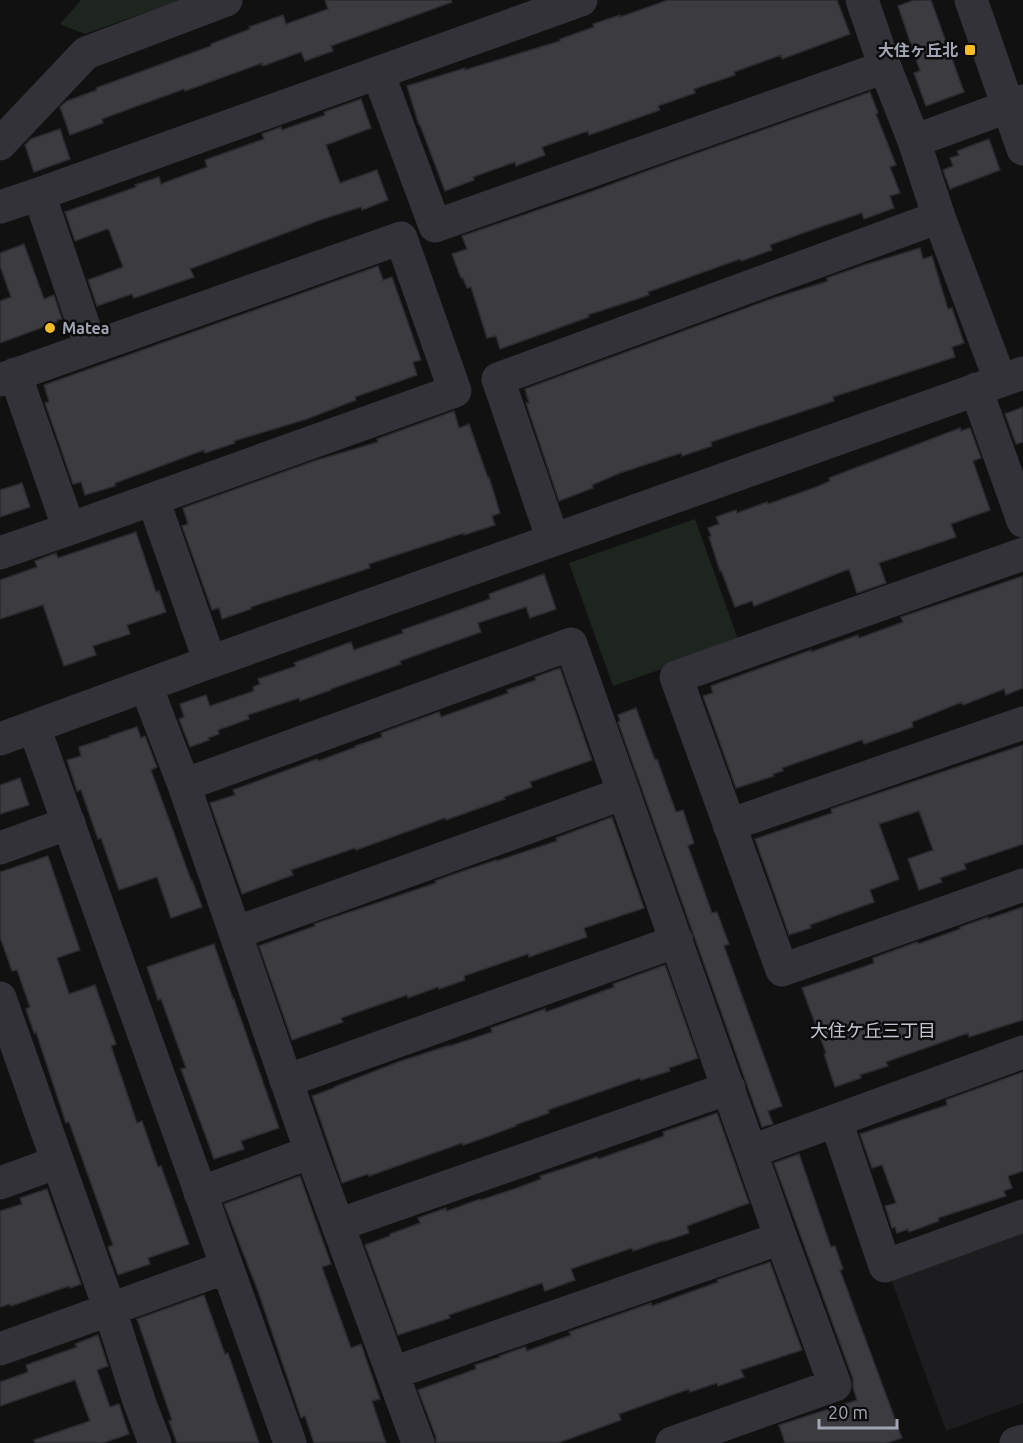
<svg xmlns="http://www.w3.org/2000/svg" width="1023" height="1443" font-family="Ubuntu,'Noto Sans JP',sans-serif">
  <rect width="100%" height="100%" fill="#111112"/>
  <path fill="#1d1d1f" d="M1023,1232V1403L946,1431L891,1279Z"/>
  <path fill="#1d251e" d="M81,0H181L85,34L60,24Z
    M695,519L739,642L613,686L569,563Z"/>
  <path fill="#3b3b40" stroke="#2b2b2f" stroke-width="1.5" d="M325,0H451L452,2L331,46L333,51L305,61L301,52L263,66L262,63L185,91L184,89L140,105L102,119L103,123L70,135L60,107L67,101L97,90L96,88L137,73L211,46V44L250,29L249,27L283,15L286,24L328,9Z
    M668,0H837L850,34L782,59L781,55L734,72L735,75L694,89L695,93L658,106L660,110L589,135L588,131L542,147L545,155L516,166L515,162L473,177L474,180L445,191L420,125H419L407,86L465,68V70L560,41V39L594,27L593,24L620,15V17Z
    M914,0H931L964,92L926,106L914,73L920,71L898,6Z
    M870,92L878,113L876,114L896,165L890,167L900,193L890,196L894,208L864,219L862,213L820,227L770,245L772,250L741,261L740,259L648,292L649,295L588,315L589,317L500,349L496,336L487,338L471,287L467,288L463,278H461L452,254L467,249L462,236L596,190L644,172Z
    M361,99L371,128L326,145L340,183L377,170L388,200L362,210L361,207L320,220L190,269L194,277L134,298L132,294L97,306L88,280L123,267L109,230L107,229L75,241L65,212L136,187L135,185L159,177L161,184L207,167L205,160L264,139L262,134L281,127L282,130L325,115L324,112Z
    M60,129L70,159L34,172L25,145L31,139Z
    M989,139L1000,170L950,189L943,170L953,166L950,158L959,155L957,151Z
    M24,244L44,299L54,295L62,319L57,320V322L0,343V301L11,297L0,266V253Z
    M920,248L923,259L932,256L948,309L952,308L964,343L952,347L955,357L833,397L834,401L711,442L712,446L682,456L681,453L620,473L592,485L593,488L559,501L526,403H529L525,389L768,300L828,281L827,278L864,265Z
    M378,266L383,280L392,277L421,360L413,362L417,375L355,397L356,400L307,419L234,441L235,443L205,453L204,450L115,483V486L85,495L81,482L73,484L45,403L49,402L44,385Z
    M1023,407V442L1016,444L1005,414Z
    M454,411L459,428L469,424L488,478L489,477L500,513L492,516L495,525L464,535V533L369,564L370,568L251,607V609L222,619L219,608L212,610L182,526L188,524L183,508L314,461L378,442L377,439Z
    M960,428L961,431L970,428L981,458L973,461L990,510L951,524L956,537L879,563L886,583L857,593L849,569L754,606L752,601L735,607L721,570L720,571L709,537L711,536L708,528L719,524L716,517L736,510L737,513L767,502L768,504L819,486L830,481L829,478Z
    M22,483L30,507L0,517V490Z
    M136,532L156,592L159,591L166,612L127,625L130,634L93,646L96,655L64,666L43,605L0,619V580L37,567L35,561L56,553L58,558Z
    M544,574L556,609L530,618L526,607L478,623L481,632L400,661L401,664L331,689V690L300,701L299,698L248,715L249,719L218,730L219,734L208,738L209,740L190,747L179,719L184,717L180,704L206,695L210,706L254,691L253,687L260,684L258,679L296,666L294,663L351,642L354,650L403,633L402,630L490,599L489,594Z
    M1023,576V688L1006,695L1004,689L963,705L962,702L912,722L913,727L864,744L862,740L782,768L783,771L773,774L774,776L736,788L703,696L713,693L711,686L811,650V652L858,635L859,638L903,622L901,617Z
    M560,668L592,760L530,782L532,787L504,797L505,799L446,820L445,818L356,850L355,848L291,870L293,875L242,894L210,803L235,795L233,790L317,759L318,761L356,747L355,746L382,737L381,733L439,712L441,717L508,693L507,690L536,680L535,677Z
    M636,708L655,760L657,759L676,812L683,810L694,843L688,846L712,913L717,912L729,944L724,946L782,1106L768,1111L773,1124L762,1127L618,722L620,721L618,715Z
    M137,727L141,738L145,736L157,767L151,770L191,880H192L202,907L171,918L157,877L119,890L101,838L98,839L81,790L77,791L67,760L81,756L79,747L110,737L109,736Z
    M1023,745V844L964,864L966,869L940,878L942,882L919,890L908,859L933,850L919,811L879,824L899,879L870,890L874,902L810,925L811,928L789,935L755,839L832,813L831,809Z
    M20,778L29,805L0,814V785Z
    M612,817L644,908L584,928L587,937L529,957L528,954L464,976L465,980L439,989L438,987L408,998L407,995L341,1018L343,1022L292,1040L259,946L315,926L314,924L341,915L436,883L435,881L463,871L496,860L497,861L557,841L556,838Z
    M48,856L80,950L57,958L69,994L95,985L116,1044L111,1046L137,1123L142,1121L158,1167L161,1166L189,1244L148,1258L150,1264L118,1275L108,1247L113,1245L69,1122L66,1123L36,1032L34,1033L26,1009L30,1007L17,970L12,971L0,937V872Z
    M1023,907V1020L969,1037L968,1033L886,1062L888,1066L860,1075L861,1078L835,1087L824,1054L826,1053L802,988L866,966L874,963L873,958L917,942L918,944L960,929V927L988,917V919Z
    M214,944L233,999H234L279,1128L241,1141L244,1149L214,1159L181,1069L186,1068L161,999L158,1000L147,967Z
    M665,965L698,1058L669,1068L670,1071L641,1080L640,1078L548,1110L549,1113L515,1125L516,1126L481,1139L463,1145L462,1143L369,1176L368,1174L342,1183L312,1096L334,1088V1087L398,1062L450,1045V1046L492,1032L491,1028L545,1009L546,1012L614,987L613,984Z
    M1023,1072V1171L1008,1176L1012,1188L1004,1191L1006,1196L938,1218L939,1221L909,1232L908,1229L897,1233L895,1227L892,1228L885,1206L896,1203L882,1165L872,1168L860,1134L947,1105L946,1100Z
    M717,1113L749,1203L687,1226L689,1233L665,1241V1240L633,1251L632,1248L571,1269L575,1280L545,1291L542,1283L449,1315L450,1318L398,1335L365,1245L390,1236V1234L420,1223L418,1218L446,1208L447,1211L480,1199L481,1200L520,1187L541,1179L540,1176L571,1166L597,1157L598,1159L664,1136L663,1132Z
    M799,1154L831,1247L835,1246L843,1269L840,1270L902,1438L887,1443H785L779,1425L857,1400L853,1388V1379L774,1163Z
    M300,1176L331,1264L322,1267L351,1348L361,1344L380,1399L372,1401L386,1443H314L305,1416L301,1418L258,1291L224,1204Z
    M47,1189L81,1284L70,1288L69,1286L11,1306L10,1304L0,1307V1211L22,1204L20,1198Z
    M770,1262L802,1350L741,1370L744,1377L718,1386L717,1383L690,1392L689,1389L619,1414L621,1420L558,1443H436V1437L418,1390L476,1369L475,1365L500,1357L499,1356L525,1347L527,1351L571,1335L569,1332L651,1303L652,1306L718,1282L717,1280Z
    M204,1295L225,1354L228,1353L259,1443H177L169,1421L172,1420L137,1319Z
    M98,1335L108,1366L97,1370L110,1407L119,1404L129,1434L103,1443H35L34,1440L90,1421L75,1380L0,1406V1382L28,1372L26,1365L77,1347L75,1344Z"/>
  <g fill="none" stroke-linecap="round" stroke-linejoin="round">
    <path stroke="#323238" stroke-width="33" d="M862,0L885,67L914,141L939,217L1000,380
      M971,0L1023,149
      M378,73L435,226L885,67
      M914,141L1023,101
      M0,144L86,53L226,0
      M39,194L91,347
      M0,207L39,194L581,0
      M15,374L69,529L153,499L210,662
      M0,380L401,238L455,391L153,499
      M976,389L1023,521
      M553,540L498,379L939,217
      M0,553L69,529
      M1023,554L676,677L782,970L1023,885
      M146,686L184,785L311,1152L418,1443
      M34,727L290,1443
      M0,739L210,662L1023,373
      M184,785L571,644L781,1238L835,1385L672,1443
      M729,825L1023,723
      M0,848L69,823
      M235,933L624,793
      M0,998L110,1310L139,1401L155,1443
      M286,1081L677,941
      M836,1121L885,1266L1023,1216
      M752,1151L1023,1052
      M0,1183L58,1162
      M200,1193L311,1152
      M338,1225L729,1088
      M0,1349L227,1267
      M393,1373L781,1238
      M1016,1443L1023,1441"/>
  </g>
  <g fill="#f7bc25" stroke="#0c0c0d" stroke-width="2">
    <rect x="964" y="44" width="12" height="12" rx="3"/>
    <circle cx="50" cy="328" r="6"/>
  </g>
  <g text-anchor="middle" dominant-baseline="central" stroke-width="5" stroke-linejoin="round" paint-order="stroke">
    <g font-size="16" font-weight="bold" fill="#a2a6b4" stroke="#0c0c0d" text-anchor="end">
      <text x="958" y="50">大住ヶ丘北</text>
      <text x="62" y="328" text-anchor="start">Matea</text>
    </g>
    <g font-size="18" fill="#c3c5d0" stroke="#0c0c0d">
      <text x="873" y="1030">大住ケ丘三丁目</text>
    </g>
  </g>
  <path d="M819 1419v9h78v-9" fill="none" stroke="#a2a6b4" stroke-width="3"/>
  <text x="828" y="1419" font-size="18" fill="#a2a6b4" stroke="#0c0c0d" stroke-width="4.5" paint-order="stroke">20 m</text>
</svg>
